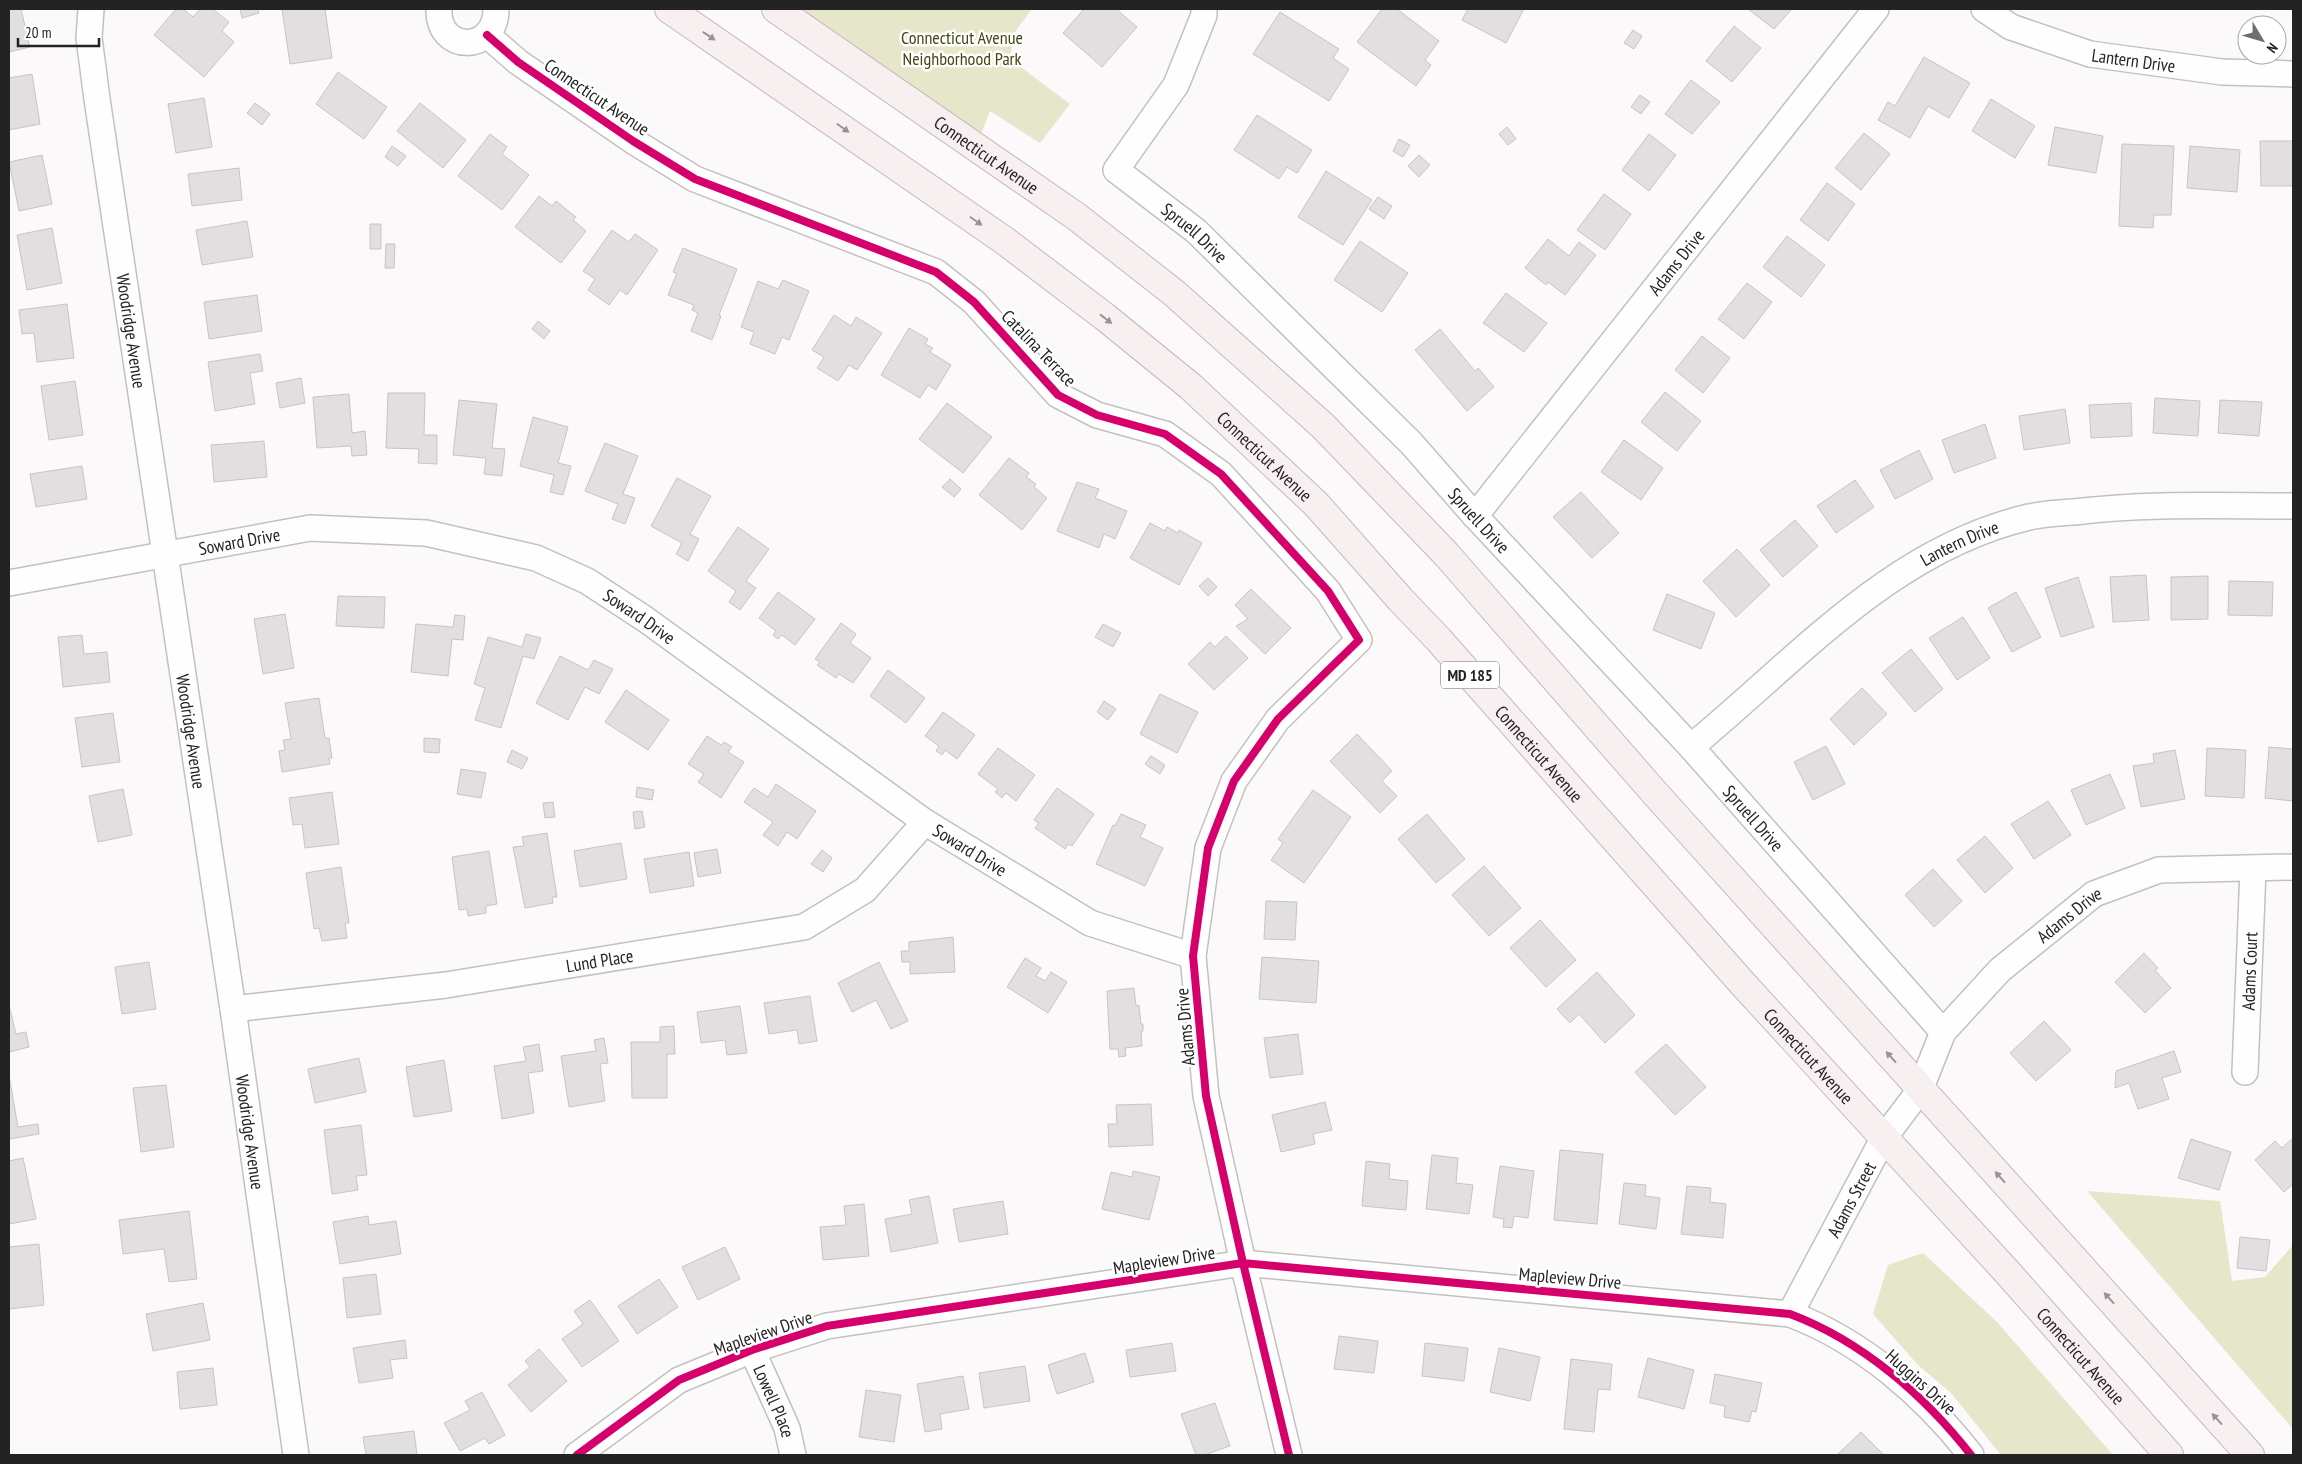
<svg xmlns="http://www.w3.org/2000/svg" width="2302" height="1464" font-family="'PT Sans Narrow',sans-serif">
  <rect width="100%" height="100%" fill="#fcf9fb"/>
  <path fill="#e5e6ca" d="M776,9H1032L1014,33L1010,59L1070,104L1040,143L990,111L976,147Z
    M2087,1191L2220,1201L2232,1281L2265,1277L2293,1245V1429Z
    M1923,1253L1997,1322L2113,1455H2001L1951,1393L1918,1365L1873,1314L1888,1265Z"/>
  <path fill="#e1dfe0" stroke="#c6c4c4" d="M9,9H21L30,47L9,52Z
    M176,9H183L193,17L200,9H213L229,22L222,31L234,42L204,77L154,35Z
    M240,9H258L259,13L242,18Z
    M282,9H325L332,58L290,64Z
    M1084,9H1116L1137,27L1102,67L1063,33Z
    M1382,9H1397L1439,41L1425,60L1431,65L1416,86L1357,42Z
    M1468,9H1524L1506,43L1462,20Z
    M1748,9H1792L1774,29Z
    M1280,12L1339,49L1333,58L1349,69L1329,101L1253,54Z
    M1734,26L1761,48L1732,82L1706,61Z
    M1633,30L1642,36L1634,49L1624,43Z
    M1924,57L1970,83L1949,118L1928,106L1910,138L1878,120L1888,102L1895,106Z
    M338,72L387,107L364,139L316,104Z
    M32,74L40,124L9,130V78Z
    M1691,80L1720,102L1692,134L1665,114Z
    M1640,95L1650,102L1641,114L1631,107Z
    M204,98L212,147L176,153L168,104Z
    M1991,99L2035,126L2015,158L1972,131Z
    M255,103L270,114L262,125L247,113Z
    M420,103L466,140L443,168L397,131Z
    M1257,115L1312,150L1297,173L1287,167L1279,179L1234,150Z
    M1507,127L1516,139L1508,145L1499,134Z
    M2055,127L2103,136L2096,173L2048,165Z
    M1864,133L1890,154L1861,190L1835,168Z
    M490,134L507,147L502,154L529,175L502,210L458,176Z
    M1649,134L1676,155L1649,191L1622,170Z
    M1399,139L1410,145L1403,157L1393,151Z
    M2260,141H2293V186H2261Z
    M2122,144L2174,146L2171,215H2154L2153,228L2119,226Z
    M392,146L406,156L398,166L385,157Z
    M2190,146L2240,150L2237,192L2187,188Z
    M42,155L52,204L19,211L9,162Z
    M1419,155L1430,165L1419,177L1408,166Z
    M239,168L242,200L192,206L188,174Z
    M1326,171L1372,200L1343,245L1298,217Z
    M1827,183L1855,204L1828,241L1800,220Z
    M1604,194L1631,214L1605,250L1577,230Z
    M539,196L552,206L556,201L576,217L573,220L586,231L561,263L515,227Z
    M1378,197L1392,206L1384,219L1369,209Z
    M247,221L253,257L202,265L196,230Z
    M370,224H381V249H370Z
    M52,228L62,283L27,290L17,235Z
    M612,230L629,242L635,234L658,250L627,295L620,290L609,305L588,290L595,279L583,271Z
    M1787,236L1825,265L1801,297L1763,267Z
    M1548,239L1569,256L1579,242L1596,255L1565,295L1548,282L1546,285L1525,268Z
    M1360,241L1408,273L1382,312L1334,280Z
    M386,244H395L394,268H385Z
    M683,248L737,269L719,315L721,316L712,340L691,331L698,313L692,310L694,305L668,295L677,273L673,272Z
    M783,280L809,291L789,340L782,337L775,354L750,344L754,332L741,327L758,281L778,289Z
    M1747,283L1772,302L1744,339L1718,319Z
    M1506,293L1547,323L1524,352L1483,323Z
    M257,295L262,331L209,339L204,302Z
    M67,304L74,358L37,362L34,333L22,334L19,310Z
    M834,315L851,326L856,317L882,333L857,370L849,365L838,381L817,368L824,357L812,350Z
    M538,321L550,331L544,339L532,329Z
    M909,328L928,339L925,344L933,348L930,352L951,365L936,390L928,385L920,398L881,375Z
    M1440,329L1475,371L1478,368L1494,387L1467,411L1415,350Z
    M1702,336L1730,358L1703,393L1675,370Z
    M260,354L263,371L250,373L255,404L215,411L208,362Z
    M301,378L305,403L280,408L276,383Z
    M75,381L83,435L49,440L41,386Z
    M1665,392L1701,421L1677,451L1641,422Z
    M388,393H425L424,435H437V464L418,463L419,449L386,448Z
    M349,394L352,433L365,431L367,455L352,456L351,446L317,448L313,397Z
    M2155,398L2200,401L2198,436L2153,433Z
    M459,400L497,404L492,448L505,449L502,476L484,474L486,458L453,455Z
    M2220,400L2262,402L2259,436L2218,433Z
    M947,403L992,437L963,473L919,439Z
    M2131,403L2132,436L2091,438L2089,405Z
    M2065,409L2070,443L2024,450L2019,416Z
    M533,417L568,427L558,463L571,466L563,495L550,492L554,475L520,466Z
    M1985,424L1996,458L1954,473L1942,440Z
    M1624,440L1663,468L1641,500L1601,472Z
    M264,441L267,477L214,482L211,445Z
    M605,443L638,456L623,494L635,498L625,524L612,519L618,504L585,491Z
    M1919,450L1933,479L1895,499L1880,470Z
    M1009,458L1029,473L1026,477L1036,484L1034,487L1047,498L1022,530L979,495Z
    M82,466L87,499L36,507L30,474Z
    M677,478L711,496L690,534L699,539L688,561L676,554L682,543L651,526Z
    M950,479L961,489L954,497L942,487Z
    M1855,480L1874,507L1836,533L1817,506Z
    M1077,482L1099,489L1095,498L1127,511L1115,539L1104,534L1099,548L1057,531Z
    M1581,492L1619,533L1592,558L1553,517Z
    M1795,520L1818,546L1783,577L1760,550Z
    M1150,523L1165,531L1167,527L1178,533L1179,530L1202,543L1179,585L1130,558Z
    M738,527L769,549L746,581L756,588L740,610L729,602L736,591L708,571Z
    M1737,549L1770,585L1736,617L1703,581Z
    M2146,575L2149,620L2113,622L2110,577Z
    M2208,576V619L2171,620V577Z
    M2078,577L2094,627L2061,637L2045,588Z
    M1208,578L1217,587L1208,596L1199,586Z
    M2229,581L2273,582L2272,616L2228,615Z
    M1251,589L1291,628L1265,654L1236,626L1248,619L1235,605Z
    M778,592L815,619L795,645L782,635L778,639L773,635L776,631L759,618Z
    M2016,592L2041,637L2012,652L1988,608Z
    M1667,594L1715,613L1701,649L1653,630Z
    M338,596L385,597L384,628L336,626Z
    M285,614L294,668L263,674L254,619Z
    M455,615L465,616L463,640L452,639L448,676L411,672L416,624L453,627Z
    M1963,617L1990,658L1957,680L1929,638Z
    M841,623L856,634L850,643L871,658L853,683L839,674L836,678L817,665L820,662L815,659Z
    M1103,624L1121,633L1113,647L1095,637Z
    M526,634L541,638L534,659L523,656L501,728L475,720L485,688L474,684L488,637L522,647Z
    M82,635L84,654L107,652L110,682L63,687L58,637Z
    M1226,636L1248,658L1214,690L1188,664L1210,642L1215,647Z
    M1911,649L1943,689L1915,712L1882,673Z
    M560,656L588,670L594,660L613,669L599,694L585,687L568,720L536,703Z
    M888,670L925,698L906,723L870,696Z
    M1862,688L1887,714L1854,745L1830,719Z
    M626,690L669,720L648,750L605,722Z
    M1160,694L1198,712L1177,753L1140,734Z
    M319,698L325,738H329L332,758H329L330,764L282,772L279,751L285,750L283,740L291,739L285,703Z
    M1104,701L1116,709L1108,720L1097,712Z
    M943,712L975,735L957,759L945,750L942,755L936,751L939,746L925,736Z
    M113,713L120,762L82,767L75,718Z
    M1357,734L1392,771L1382,781L1397,796L1380,813L1330,761Z
    M707,736L721,745L724,742L732,747L728,752L744,762L721,798L698,782L704,774L688,764Z
    M424,738L440,739L439,753L424,752Z
    M1826,746L1845,784L1813,800L1794,762Z
    M2269,747L2293,749V801L2265,798Z
    M998,748L1035,775L1016,801L1006,793L1002,798L995,792L998,789L978,774Z
    M2207,748L2246,750L2244,798L2205,796Z
    M512,750L528,758L522,769L507,762Z
    M2175,750L2185,799L2141,807L2133,766L2154,763L2153,754Z
    M1151,756L1165,765L1160,774L1145,764Z
    M461,769L486,773L481,798L457,794Z
    M2110,774L2125,808L2086,825L2071,790Z
    M776,784L816,811L797,839L787,832L778,846L763,835L773,822L744,802L754,788L768,797Z
    M637,787L654,790L652,800L636,797Z
    M1057,788L1094,814L1072,846L1068,844L1065,849L1035,828L1039,823L1034,820Z
    M123,789L132,835L98,842L89,796Z
    M1313,790L1351,817L1304,883L1271,860L1283,843L1278,839Z
    M332,792L339,844L305,848L302,824L293,825L289,798Z
    M2048,801L2071,835L2034,859L2011,824Z
    M553,802L555,817L545,818L543,803Z
    M642,811L645,827L635,829L633,812Z
    M1121,814L1146,825L1140,837L1163,848L1145,886L1096,864L1113,825L1115,826Z
    M1427,814L1465,859L1436,883L1398,839Z
    M547,833L557,897H552L553,903L525,908L513,847L524,846L522,837Z
    M1985,836L2013,868L1985,893L1957,860Z
    M621,843L627,879L580,887L574,851Z
    M717,849L721,873L698,877L694,853Z
    M822,850L832,858L823,872L811,864Z
    M489,851L497,904L486,906V913L468,916L467,909L459,910L452,857Z
    M689,852L694,886L650,893L644,859Z
    M1484,866L1521,908L1489,936L1452,895Z
    M341,867L349,923H345L347,938L322,941L319,928L314,929L306,873Z
    M1933,869L1962,901L1934,927L1905,895Z
    M1266,901L1297,902L1295,940L1264,939Z
    M1540,920L1576,960L1546,987L1510,948Z
    M953,937L955,972L910,974V962H902L901,951H909V942Z
    M2144,953L2158,968L2155,970L2171,988L2145,1013L2115,982Z
    M1262,957L1319,961L1316,1003L1259,999Z
    M1025,958L1041,968L1036,976L1045,981L1051,972L1067,982L1048,1013L1007,987Z
    M149,962L156,1009L122,1014L115,967Z
    M879,962L908,1021L891,1029L876,1000L852,1012L838,983Z
    M1597,972L1635,1015L1605,1043L1579,1014L1570,1023L1557,1009Z
    M1134,988L1136,1006L1139,1005L1141,1024H1143V1031L1141,1032L1142,1046L1125,1048L1126,1056L1119,1057L1118,1049H1110L1107,991Z
    M810,996L817,1041L799,1044L797,1030L769,1034L764,1003Z
    M9,1005L16,1034L26,1032L29,1047L9,1052Z
    M740,1006L747,1053L727,1055L725,1040L701,1043L697,1012Z
    M2044,1021L2071,1050L2036,1081L2010,1053Z
    M674,1026L675,1054H667V1098H632L631,1042H660V1027Z
    M1298,1034L1303,1074L1270,1078L1264,1038Z
    M604,1038L608,1063L600,1064L605,1101L569,1107L561,1056L596,1051L594,1040Z
    M539,1044L543,1071L528,1073L534,1113L502,1119L494,1066L526,1061L523,1047Z
    M1666,1044L1706,1087L1675,1115L1635,1072Z
    M2174,1051L2181,1072L2162,1078L2169,1099L2138,1109L2129,1083L2115,1088L2116,1071Z
    M359,1058L366,1092L315,1103L308,1069Z
    M444,1060L452,1111L414,1117L406,1067Z
    M9,1075L18,1127L38,1124L39,1134L9,1139Z
    M166,1085L174,1147L141,1152L133,1088Z
    M1325,1102L1332,1130L1313,1134L1315,1144L1281,1152L1272,1115Z
    M1151,1104L1153,1145L1109,1147L1108,1124H1117L1116,1105Z
    M361,1125L367,1175L356,1176L358,1190L332,1194L324,1130Z
    M2293,1138V1184L2284,1192L2255,1160L2275,1141L2282,1148Z
    M2191,1139L2231,1152L2219,1190L2178,1178Z
    M1560,1150L1603,1154L1597,1224L1554,1220Z
    M1432,1155L1458,1158L1456,1183L1473,1185L1469,1214L1426,1209Z
    M23,1158L36,1219L9,1224V1161Z
    M1366,1161L1390,1164L1389,1179L1408,1181L1406,1210L1362,1206Z
    M1500,1166L1534,1171L1528,1218L1514,1216L1512,1228L1503,1227L1504,1219L1493,1217Z
    M1133,1171L1160,1177L1149,1220L1102,1209L1111,1172L1132,1177Z
    M1624,1183L1646,1185L1645,1196L1660,1198L1656,1229L1619,1224Z
    M1687,1186L1711,1188L1710,1202L1726,1204L1723,1238L1681,1234Z
    M929,1196L938,1243L891,1252L885,1219L912,1214L909,1200Z
    M1003,1201L1008,1234L959,1242L953,1209Z
    M864,1204L869,1256L823,1260L820,1227L846,1225L844,1206Z
    M189,1211L197,1279L169,1282L164,1249L123,1254L119,1220Z
    M368,1216L369,1225L396,1221L401,1254L340,1264L333,1222Z
    M2240,1237L2270,1240L2266,1271L2237,1268Z
    M39,1244L44,1305L9,1309V1247Z
    M725,1247L740,1279L698,1300L682,1267Z
    M376,1274L381,1314L347,1318L343,1278Z
    M659,1279L678,1307L637,1334L618,1306Z
    M590,1300L619,1341L582,1367L562,1339L583,1324L574,1311Z
    M203,1303L210,1340L153,1351L146,1314Z
    M1339,1336L1378,1341L1374,1373L1334,1369Z
    M405,1340L407,1358L390,1360L393,1378L359,1383L353,1348Z
    M1172,1343L1176,1371L1130,1377L1126,1350Z
    M1425,1343L1468,1348L1464,1381L1422,1376Z
    M1499,1348L1540,1357L1530,1401L1490,1392Z
    M539,1349L567,1381L531,1412L508,1385L530,1367L525,1361Z
    M1085,1353L1094,1382L1057,1394L1048,1365Z
    M1648,1358L1694,1370L1684,1409L1638,1397Z
    M1571,1359L1612,1364L1610,1390L1598,1389L1594,1432L1564,1429Z
    M1025,1366L1030,1401L984,1408L979,1373Z
    M213,1368L217,1405L180,1409L177,1372Z
    M1715,1374L1762,1383L1756,1412L1752,1411L1749,1422L1724,1417L1725,1406L1710,1403Z
    M963,1376L969,1409L940,1414L942,1429L925,1432L917,1384Z
    M866,1390L901,1395L894,1442L859,1437Z
    M482,1392L505,1435L489,1444L485,1438L460,1451L444,1423L470,1410L465,1401Z
    M1215,1403L1230,1446L1204,1455H1196L1181,1414Z
    M414,1431L417,1455H366L363,1437Z
    M1861,1432L1884,1455H1837Z"/>
  <g fill="none" stroke-linecap="round" stroke-linejoin="round">
    <defs>
      <g id="street">
        <path id="s1" d="M91,9L89,38L97,99L233,1009L296,1455"/>
        <path d="M439,9C437,53 496,54 496,9"/>
        <path id="s2" d="M1204,9V15L1176,85L1116,170L1196,231L1411,443L1475,516L1691,747L1943,1032"/>
        <path id="s3" d="M1984,9L2011,27L2090,54L2222,72L2293,74"/>
        <path d="M487,35L518,62L633,141L695,179L936,272L974,302L1058,395L1097,415L1165,434L1221,474L1328,591L1359,640L1278,719L1234,781L1208,848L1193,956L1206,1096L1243,1263L1289,1455"/>
        <path id="s4" d="M1475,516L1876,9"/>
        <path id="s5" d="M9,583L310,528L426,533L536,558L587,581L645,619L925,822L1090,923L1193,956"/>
        <path id="s6" d="M1691,747C1796,661 1891,549 2029,517C2043,514 2059,513 2074,512C2147,503 2220,506 2293,506"/>
        <path id="s7" d="M233,1009L446,985L804,927L865,890L925,822"/>
        <path id="s8" d="M2245,1072L2253,869"/>
        <path id="s9" d="M1790,1314L1883,1139L1920,1090L1943,1032L2000,970L2094,894L2159,870L2293,867"/>
        <path id="s10" d="M752,1350L787,1428L793,1455"/>
        <path d="M577,1455L679,1380L752,1350L827,1326L1243,1263L1790,1314C1862,1341 1924,1395 1971,1455"/>
      </g>
      <g id="primary">
        <path id="s11" d="M669,9L1005,241L1105,317L1190,386L1316,504L1400,599L1439,640L1743,984L2008,1273L2169,1455"/>
        <path id="s12" d="M776,9L1077,217L1174,293L1323,426L1446,554L1653,791L2250,1455"/>
      </g>
    </defs>
    <use href="#street" stroke="#c3c0c2" stroke-width="28"/>
    <use href="#primary" stroke="#c5b8b9" stroke-width="30"/>
    <use href="#street" stroke="#fffefe" stroke-width="25"/>
    <use href="#primary" stroke="#f7eff0" stroke-width="28"/>
    <defs>
      <path id="cycleway" d="M487,35L518,62L633,141L695,179L936,272L974,302L1058,395L1097,415L1165,434L1221,474L1328,591L1359,640L1278,719L1234,781L1208,848L1193,956L1206,1096L1243,1263L1289,1455
        M577,1455L679,1380L752,1350L827,1326L1243,1263L1790,1314C1862,1341 1924,1395 1971,1455"/>
    </defs>
    <use href="#cycleway" stroke="#fff" stroke-width="11"/>
    <use href="#cycleway" stroke="#d6006c" stroke-width="8"/>
  </g>
  <defs><path id="oneway-solid" d="M-6-.8H1V-3.2L6.5 0L1 3.2V.8H-6Z" transform="scale(1.25)"/></defs>
  <g fill="#989394">
    <use href="#oneway-solid" transform="translate(709 36) rotate(34)"/>
    <use href="#oneway-solid" transform="translate(843 128) rotate(35)"/>
    <use href="#oneway-solid" transform="translate(976 221) rotate(35)"/>
    <use href="#oneway-solid" transform="translate(1106 319) rotate(38)"/>
    <use href="#oneway-solid" transform="translate(1891 1057) rotate(-132)"/>
    <use href="#oneway-solid" transform="translate(2000 1177) rotate(-132)"/>
    <use href="#oneway-solid" transform="translate(2109 1298) rotate(-132)"/>
    <use href="#oneway-solid" transform="translate(2217 1419) rotate(-132)"/>
  </g>
  <g text-anchor="middle" dominant-baseline="central" stroke-width="5" stroke-linejoin="round" paint-order="stroke">
    <rect fill="#fff" stroke="#666566" stroke-width="1" x="1441" y="661.5" width="58" height="27" rx="4"/>
    <g font-size="16" font-weight="bold" fill="#242324">
      <text x="1470" y="675">MD 185</text>
    </g>
    <g font-size="18" fill="#444612" stroke="#fff">
      <text x="962" y="37">Connecticut Avenue<tspan x="962" dy="21">Neighborhood Park</tspan></text>
    </g>
    <g font-size="18" fill="#242324" stroke="#fff">
      <text stroke="none"><textPath href="#s3" startOffset="160">Lantern Drive</textPath></text>
      <text transform="translate(597 97) rotate(34)">Connecticut Avenue</text>
      <text stroke="none"><textPath href="#s12" startOffset="256">Connecticut Avenue</textPath></text>
      <text stroke="none"><textPath href="#s2" startOffset="286">Spruell Drive</textPath></text>
      <text stroke="none"><textPath href="#s4" startOffset="324">Adams Drive</textPath></text>
      <text stroke="none"><textPath href="#s1" startOffset="325">Woodridge Avenue</textPath></text>
      <text transform="translate(1039 348) rotate(46)">Catalina Terrace</text>
      <text stroke="none"><textPath href="#s11" startOffset="746">Connecticut Avenue</textPath></text>
      <text stroke="none"><textPath href="#s2" startOffset="691">Spruell Drive</textPath></text>
      <text stroke="none"><textPath href="#s5" startOffset="234">Soward Drive</textPath></text>
      <text stroke="none"><textPath href="#s6" startOffset="339">Lantern Drive</textPath></text>
      <text stroke="none"><textPath href="#s5" startOffset="654">Soward Drive</textPath></text>
      <text stroke="none"><textPath href="#s1" startOffset="730">Woodridge Avenue</textPath></text>
      <text stroke="none"><textPath href="#s11" startOffset="1151">Connecticut Avenue</textPath></text>
      <text stroke="none"><textPath href="#s2" startOffset="1096">Spruell Drive</textPath></text>
      <text stroke="none"><textPath href="#s5" startOffset="1059">Soward Drive</textPath></text>
      <text stroke="none"><textPath href="#s9" startOffset="495">Adams Drive</textPath></text>
      <text stroke="none"><textPath href="#s7" startOffset="370">Lund Place</textPath></text>
      <text stroke="none"><textPath href="#s8" startOffset="101">Adams Court</textPath></text>
      <text transform="translate(1185 1027) rotate(-95)">Adams Drive</text>
      <text stroke="none"><textPath href="#s11" startOffset="1556">Connecticut Avenue</textPath></text>
      <text stroke="none"><textPath href="#s1" startOffset="1135">Woodridge Avenue</textPath></text>
      <text stroke="none"><textPath href="#s9" startOffset="130">Adams Street</textPath></text>
      <text transform="translate(1164 1260) rotate(-9)">Mapleview Drive</text>
      <text transform="translate(1570 1278) rotate(5)">Mapleview Drive</text>
      <text transform="translate(763 1333) rotate(-19)">Mapleview Drive</text>
      <text stroke="none"><textPath href="#s11" startOffset="1961">Connecticut Avenue</textPath></text>
      <text transform="translate(1921 1382) rotate(42)">Huggins Drive</text>
      <text stroke="none"><textPath href="#s10" startOffset="56">Lowell Place</textPath></text>
    </g>
  </g>
  <rect width="2302" height="1464" fill="none" stroke="#242324" stroke-width="20"/>
  <g transform="translate(2262 40) rotate(128)"><circle r="24" fill="#ffffff" stroke="#a7a7a7"/>
  <path d="M0-4L9 19L0 12L-9 19Z" fill="#706e6f"/>
  <text y="-8" font-size="14" font-weight="bold" text-anchor="middle" fill="#242324">N</text>
  </g>
  <path d="M18 38v8h81v-8" fill="none" stroke="#242324" stroke-width="2.5"/>
  <text x="25" y="38" font-size="15" fill="#242324" stroke="#ffffff" stroke-width="4" paint-order="stroke">20 m</text>
</svg>
